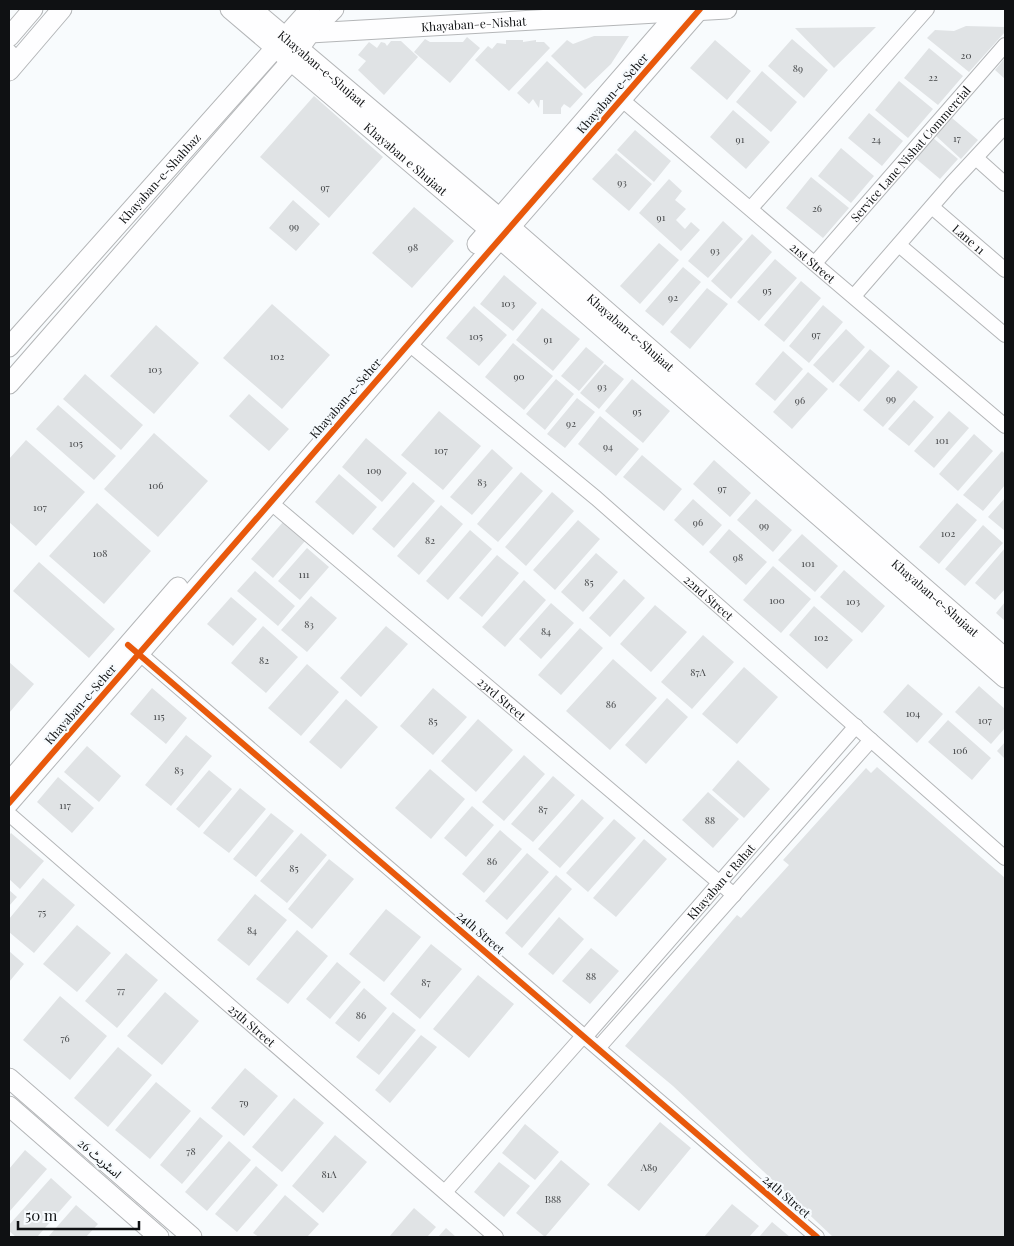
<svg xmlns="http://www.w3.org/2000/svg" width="1014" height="1246" font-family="'Playfair Display','Noto Sans Arabic',serif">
  <rect width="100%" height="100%" fill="#f8fbfd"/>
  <path fill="#e0e3e5" d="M966,26L1005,27V32L969,72L927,38L935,30L954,31Z
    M876,27L834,68L795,28Z
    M594,36H629L611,64L585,89L551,56L567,40L573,44Z
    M467,37L480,48L450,83L414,52L425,39L430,42H463Z
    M792,39L828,70L804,98L768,66Z
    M506,40H523V42L536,40V42H544L550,48L509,91L475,60L488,46L492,49L497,43L506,44Z
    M715,40L751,71L727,100L690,68Z
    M391,41H401L418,57L384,95L358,70L366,61L358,55L369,42L377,48L381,42L385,43L387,46Z
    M929,48L963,76L938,105L904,78Z
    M1005,58V79L995,70Z
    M547,61L583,94L570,108L564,104L561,108V114H543V100H540L539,108L533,99L529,104L517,93Z
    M762,71L797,102L771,132L736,102Z
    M899,81L933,109L908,138L875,110Z
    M314,96L383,157L329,218L260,157Z
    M733,110L770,142L746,169L710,137Z
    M869,113L903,141L882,166L848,138Z
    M952,118L978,140L961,159L936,136Z
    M635,130L671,161L654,182L617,150Z
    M932,137L958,159L940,179L914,157Z
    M841,148L874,176L851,203L818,176Z
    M616,153L652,184L629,211L592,179Z
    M811,177L849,208L823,238L786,208Z
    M669,179L682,191L675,200L686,209L676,220L685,229L691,222L700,230L681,251L639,213Z
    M293,200L320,224L296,251L269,228Z
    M414,207L454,241L412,288L372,253Z
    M723,221L743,239L708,278L688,261Z
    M752,234L772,252L731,299L711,281Z
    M659,243L679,260L640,304L620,286Z
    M775,259L797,278L759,321L737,302Z
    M683,267L701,282L663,326L645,311Z
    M504,275L537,303L513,331L480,304Z
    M801,281L821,298L784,342L764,325Z
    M707,288L728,304L690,349L670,332Z
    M272,304L330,355L282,409L223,358Z
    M823,305L843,322L809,363L789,346Z
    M474,306L507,335L479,366L446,338Z
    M542,308L580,339L553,371L516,340Z
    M156,325L199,363L154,414L110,376Z
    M846,329L865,347L833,383L813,365Z
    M513,343L553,376L524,410L485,377Z
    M586,347L604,362L579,391L561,376Z
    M870,349L890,366L859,402L839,385Z
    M783,351L803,369L775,401L755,384Z
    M605,364L624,379L599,409L580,393Z
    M898,370L918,387L883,427L863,410Z
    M808,372L828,389L792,429L773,412Z
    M85,374L143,425L121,450L63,399Z
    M556,379L574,394L545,430L526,414Z
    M632,379L670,411L643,443L605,411Z
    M249,394L289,429L269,451L229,416Z
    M577,398L595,412L565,448L547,434Z
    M914,400L934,417L909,446L888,429Z
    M58,405L116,456L94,480L36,429Z
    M439,411L481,446L443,490L401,455Z
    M949,411L969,428L934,468L914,451Z
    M600,416L639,449L616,476L578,444Z
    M154,433L208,481L158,537L104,489Z
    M974,434L993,451L958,491L939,474Z
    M366,438L407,473L382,502L342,467Z
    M26,440L85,492L36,546L9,522V459Z
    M492,449L513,468L472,515L450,497Z
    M1002,451L1005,454V485L983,511L963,495Z
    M642,455L682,489L664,511L623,477Z
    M714,460L751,493L730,517L693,484Z
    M521,472L543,491L498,542L477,524Z
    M339,474L377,507L353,535L315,502Z
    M413,482L435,501L394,548L372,529Z
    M552,492L574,511L526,566L505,547Z
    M1005,498V531L988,517Z
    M693,499L722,525L703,546L674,520Z
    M756,499L792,530L773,552L737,520Z
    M97,503L151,551L104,604L49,556Z
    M957,503L977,520L939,564L919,547Z
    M441,505L463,524L419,575L397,556Z
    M578,520L600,539L555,590L533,570Z
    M283,522L305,541L273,578L251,559Z
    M983,525L1003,543L965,586L945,569Z
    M729,529L767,562L746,585L709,552Z
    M470,530L492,549L448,600L426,581Z
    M802,534L838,566L815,592L778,560Z
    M307,548L329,567L300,600L278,581Z
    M1005,548V589L995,600L975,583Z
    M596,553L618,572L583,612L561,592Z
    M497,555L519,573L482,617L459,598Z
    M39,562L115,629L89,658L13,591Z
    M773,566L811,599L781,633L743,600Z
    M844,570L885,606L862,633L820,597Z
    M255,571L295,606L278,626L237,591Z
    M624,579L645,598L610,637L589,618Z
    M524,580L546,600L505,647L482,627Z
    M311,596L337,618L307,652L281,630Z
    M231,597L257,619L233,646L207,624Z
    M1005,602V621L996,613Z
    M551,603L574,623L541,659L519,639Z
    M655,605L687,632L651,672L620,644Z
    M814,606L853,640L827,669L789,635Z
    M263,626L298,657L266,693L231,663Z
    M386,626L408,644L361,697L340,678Z
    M580,628L603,648L561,695L538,675Z
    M703,635L734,662L692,709L661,682Z
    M613,659L657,698L610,750L566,711Z
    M9,662L34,684L9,713Z
    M307,664L339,692L301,736L268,708Z
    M744,667L778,697L737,744L702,714Z
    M908,684L943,714L917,743L883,712Z
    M979,686L1005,709V728L991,744L955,712Z
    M152,688L187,718L166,744L130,714Z
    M433,688L467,717L433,755L400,726Z
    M667,698L688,717L646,764L625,745Z
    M346,699L378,727L341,769L309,742Z
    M478,719L513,750L476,792L441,761Z
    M948,720L991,758L972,780L928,742Z
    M186,735L212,756L171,806L145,785Z
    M1005,742V759L997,751Z
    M87,746L121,776L99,802L64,772Z
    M524,755L545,774L504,821L482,802Z
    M738,760L770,789L744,818L712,790Z
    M877,767L1005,878V1237H833L673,1086L625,1046L737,915L741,918L789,865L783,860L866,768L871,773Z
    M430,769L465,799L431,839L395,808Z
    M209,770L232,789L199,828L176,809Z
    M553,776L575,795L533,842L511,824Z
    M58,777L94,808L72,833L37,802Z
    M240,788L266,809L229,853L203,833Z
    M708,792L739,819L713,848L682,820Z
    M582,799L604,818L560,868L538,849Z
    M472,806L494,825L466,857L444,838Z
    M271,813L294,831L256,877L233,859Z
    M614,819L636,838L588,892L566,873Z
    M500,830L522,849L484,893L462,874Z
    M11,833L44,861L20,889L9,879V836Z
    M301,833L327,855L287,903L260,881Z
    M644,839L667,859L616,917L593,898Z
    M527,853L549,872L507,920L485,901Z
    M329,859L354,879L312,929L288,909Z
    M556,875L572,889L522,948L505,933Z
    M43,878L75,905L34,953L9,932V919Z
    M9,890L17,897L9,906Z
    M255,894L287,920L249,966L217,940Z
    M386,909L421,937L384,982L349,954Z
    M559,917L584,939L553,975L528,954Z
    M77,925L111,953L77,992L43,964Z
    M297,930L328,956L288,1004L256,979Z
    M431,944L462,969L420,1019L390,994Z
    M591,948L619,971L590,1004L562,981Z
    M9,951L24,964L9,982Z
    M126,953L158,980L117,1028L85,1001Z
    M337,962L361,982L330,1019L306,999Z
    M478,975L514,1004L469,1058L433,1029Z
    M364,988L387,1008L359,1042L335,1023Z
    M165,992L199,1021L162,1065L127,1036Z
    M60,996L107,1036L70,1080L23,1040Z
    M393,1012L416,1030L379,1075L356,1057Z
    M421,1035L437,1047L390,1103L375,1090Z
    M118,1047L152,1075L108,1127L74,1098Z
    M245,1068L278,1096L244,1136L211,1108Z
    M156,1082L191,1111L150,1159L115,1130Z
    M294,1098L324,1123L282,1172L252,1147Z
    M200,1117L223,1136L182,1184L160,1165Z
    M660,1122L691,1148L639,1211L607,1185Z
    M525,1124L559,1152L535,1180L502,1153Z
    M335,1135L367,1162L323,1213L292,1186Z
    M229,1141L251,1160L207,1211L185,1192Z
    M25,1150L47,1169L9,1212V1169Z
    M561,1160L590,1184L545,1237L516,1213Z
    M499,1162L530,1186L504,1217L474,1192Z
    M256,1166L278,1185L237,1232L215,1214Z
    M51,1178L72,1197L37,1237H16L9,1231V1225Z
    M285,1195L319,1224L307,1237H259L253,1233Z
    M732,1204L759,1226L749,1237H704Z
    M76,1205L98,1224L86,1237H48Z
    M414,1208L436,1227L427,1237H389Z
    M772,1222L790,1237H759Z
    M446,1228L456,1237H438Z"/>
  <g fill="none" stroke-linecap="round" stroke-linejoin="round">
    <defs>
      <g id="street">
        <path d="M9,51L18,60"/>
        <path id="s1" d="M621,99L1005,426"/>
        <path d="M976,158L1005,184"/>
        <path id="s2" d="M932,207L1005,270"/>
        <path d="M751,208L927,9"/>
        <path d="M899,245L1005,335"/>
        <path id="s3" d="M815,263L1005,45"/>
        <path d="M854,296L952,183L1005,126"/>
        <path id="s4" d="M408,343L596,498L1005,858"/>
        <path id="s5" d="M270,502L734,895"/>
        <path d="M133,648L817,1237"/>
        <path id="s6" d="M9,814L496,1237"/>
        <path id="s7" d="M586,1036L856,726"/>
        <path d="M599,1047L871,740"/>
        <path d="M445,1192L584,1035"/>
      </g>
      <g id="secondary">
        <path id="s8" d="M230,9L499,238L1005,678"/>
        <path id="s9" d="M252,9L509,226L1005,658"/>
        <path id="s10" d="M310,33L727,9"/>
        <path d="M9,37L33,9"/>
        <path d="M9,71L62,9"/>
        <path d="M477,244L681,9"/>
        <path id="s11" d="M9,347L310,9"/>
        <path d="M9,384L290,62L310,33L334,9"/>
        <path d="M9,782L178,587"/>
        <path d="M9,803L700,9"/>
        <path d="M9,1078L192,1237"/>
        <path d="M9,1106L159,1237"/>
      </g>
    </defs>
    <use href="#street" stroke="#b4b6b8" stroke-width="16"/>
    <use href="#secondary" stroke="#b4b6b8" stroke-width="21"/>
    <use href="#street" stroke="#fefeff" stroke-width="14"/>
    <use href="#secondary" stroke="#fefeff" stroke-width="19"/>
    <defs>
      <path id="cycleway" d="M128,645L817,1237
        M9,803L700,9"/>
    </defs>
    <use href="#cycleway" stroke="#f7fbfe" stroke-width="9"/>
    <use href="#cycleway" stroke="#e8590c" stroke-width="6"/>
  </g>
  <g text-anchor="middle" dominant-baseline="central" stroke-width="4.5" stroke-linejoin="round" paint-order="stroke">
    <g font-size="10" fill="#444648">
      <text x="966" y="55">20</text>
      <text x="798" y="68">89</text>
      <text x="933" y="77">22</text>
      <text x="957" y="138">17</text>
      <text x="740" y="139">91</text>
      <text x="876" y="139">24</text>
      <text x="622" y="182">93</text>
      <text x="325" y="187">97</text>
      <text x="817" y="208">26</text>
      <text x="661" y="217">91</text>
      <text x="294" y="226">99</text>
      <text x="413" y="247">98</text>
      <text x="715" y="250">93</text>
      <text x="767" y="290">95</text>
      <text x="673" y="297">92</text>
      <text x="508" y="303">103</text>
      <text x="816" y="334">97</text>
      <text x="476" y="336">105</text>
      <text x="548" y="339">91</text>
      <text x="277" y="356">102</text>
      <text x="155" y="369">103</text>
      <text x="519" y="376">90</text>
      <text x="602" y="386">93</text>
      <text x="891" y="398">99</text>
      <text x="800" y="400">96</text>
      <text x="637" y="411">95</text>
      <text x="571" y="423">92</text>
      <text x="942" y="440">101</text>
      <text x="76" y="443">105</text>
      <text x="608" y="446">94</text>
      <text x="441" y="450">107</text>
      <text x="374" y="470">109</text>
      <text x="482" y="482">83</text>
      <text x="156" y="485">106</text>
      <text x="722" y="488">97</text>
      <text x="40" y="507">107</text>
      <text x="698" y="522">96</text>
      <text x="764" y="525">99</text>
      <text x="948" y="533">102</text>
      <text x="430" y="540">82</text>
      <text x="100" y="553">108</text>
      <text x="738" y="557">98</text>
      <text x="808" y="563">101</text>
      <text x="304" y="574">111</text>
      <text x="589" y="582">85</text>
      <text x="777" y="600">100</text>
      <text x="853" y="601">103</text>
      <text x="309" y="624">83</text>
      <text x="546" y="631">84</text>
      <text x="821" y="637">102</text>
      <text x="264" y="660">82</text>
      <text x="698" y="672">87A</text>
      <text x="611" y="704">86</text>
      <text x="913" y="713">104</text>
      <text x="159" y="716">115</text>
      <text x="985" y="720">107</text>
      <text x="433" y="721">85</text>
      <text x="960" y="750">106</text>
      <text x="179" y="770">83</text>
      <text x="65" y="805">117</text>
      <text x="543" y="809">87</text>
      <text x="710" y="820">88</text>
      <text x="492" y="861">86</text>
      <text x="294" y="868">85</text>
      <text x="42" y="912">75</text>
      <text x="252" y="930">84</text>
      <text x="591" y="976">88</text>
      <text x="426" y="982">87</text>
      <text x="121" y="990">77</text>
      <text x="361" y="1015">86</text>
      <text x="65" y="1038">76</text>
      <text x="244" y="1102">79</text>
      <text x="191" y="1151">78</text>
      <text x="649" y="1167">A89</text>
      <text x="329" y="1174">81A</text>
      <text x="553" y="1199">B88</text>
    </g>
    <g font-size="12" fill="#0f1113" stroke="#f7fbfe">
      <text stroke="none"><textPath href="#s10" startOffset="164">Khayaban-e-Nishat</textPath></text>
      <text stroke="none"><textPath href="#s9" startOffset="92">Khayaban-e-Shujaat</textPath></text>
      <text transform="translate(612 93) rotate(-49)">Khayaban-e-Seher</text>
      <text stroke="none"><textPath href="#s3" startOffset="145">Service Lane Nishat Commercial</textPath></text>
      <text stroke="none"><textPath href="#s8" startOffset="231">Khayaban e Shujaat</textPath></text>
      <text stroke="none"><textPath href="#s11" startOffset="226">Khayaban-e-Shahbaz</textPath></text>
      <text stroke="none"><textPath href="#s2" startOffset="49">Lane 11</textPath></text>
      <text stroke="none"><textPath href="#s1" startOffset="252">21st Street</textPath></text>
      <text stroke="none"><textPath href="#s9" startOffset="498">Khayaban-e-Shujaat</textPath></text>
      <text transform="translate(345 398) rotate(-49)">Khayaban-e-Seher</text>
      <text stroke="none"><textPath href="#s4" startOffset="394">22nd Street</textPath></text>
      <text stroke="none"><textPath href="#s9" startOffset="902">Khayaban-e-Shujaat</textPath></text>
      <text stroke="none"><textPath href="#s5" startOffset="304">23rd Street</textPath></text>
      <text transform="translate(80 704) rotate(-49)">Khayaban-e-Seher</text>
      <text stroke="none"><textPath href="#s7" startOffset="205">Khayaban e Rahat</textPath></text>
      <text transform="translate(481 932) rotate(41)">24th Street</text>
      <text stroke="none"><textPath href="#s6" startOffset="322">25th Street</textPath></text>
      <text transform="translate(100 1158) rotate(41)">اسٹریٹ 26</text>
      <text transform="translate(787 1196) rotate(41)">24th Street</text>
    </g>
  </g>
  <rect width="1014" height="1246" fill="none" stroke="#0f1113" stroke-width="20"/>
  <path d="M18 1221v8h121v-8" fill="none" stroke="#0f1113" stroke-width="2.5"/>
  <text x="25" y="1221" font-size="15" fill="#0f1113" stroke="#f7fbfe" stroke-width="4" paint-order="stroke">50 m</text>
</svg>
